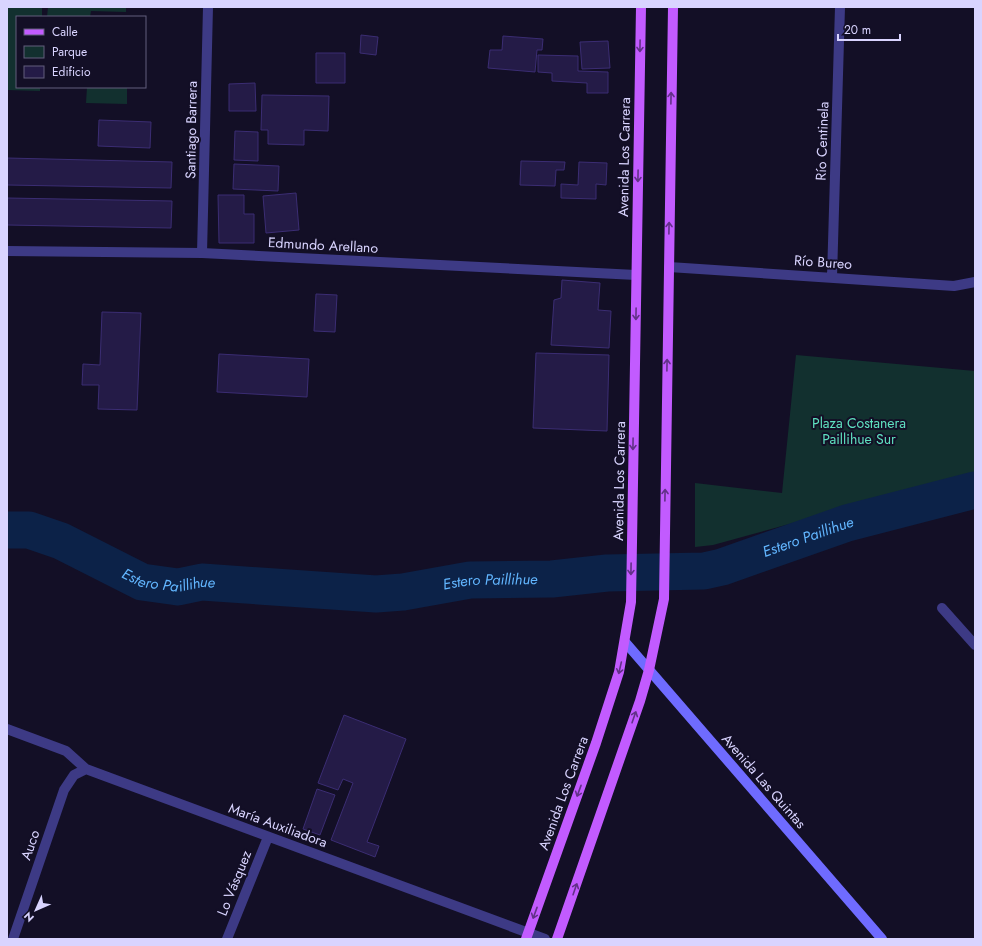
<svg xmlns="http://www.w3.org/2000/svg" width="982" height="946" font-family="Jost,sans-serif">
  <rect width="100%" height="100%" fill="#130f26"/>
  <path fill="#12302f" d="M7,7H42V17H17V87H40V91L7,90Z
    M48,7H126V12L91,11L90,17H47Z
    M87,87H127V104L86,103Z
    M796,355L975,371V473L713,545L695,547V483L782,493Z"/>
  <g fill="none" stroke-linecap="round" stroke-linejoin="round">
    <path stroke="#0c2248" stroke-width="37" id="s1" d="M7,530H29L61,541L142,582L178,587L202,582L376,594L403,592L470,580L552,579L607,573L704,571L722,567L847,523L975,490"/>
  </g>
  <path fill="#241b47" stroke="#3b2d73" d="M361,35L378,37L376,55L360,53Z
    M503,36L543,39L542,50H537L535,72L488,68L490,50H502Z
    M608,41L610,68L582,69L580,42Z
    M316,53H345V83H316Z
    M538,55L578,56V71L608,72V93H587V83L552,81V73L538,72Z
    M255,83L256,111H229V84Z
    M262,95L329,96L328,131L304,130V145L268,144V130H261Z
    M99,120L151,122L150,148L98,146Z
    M235,131L258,132V161L234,160Z
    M7,158L172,162L171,188L7,185Z
    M521,161L565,162L564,170H556L555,186L520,185Z
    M579,162L607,163L606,185L596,184V199L561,198V184L578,185Z
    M234,164L279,166L278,191L233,189Z
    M296,193L299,230L266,233L263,196Z
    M218,195H244V214H254V243H219Z
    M7,198L172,201L171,228L7,225Z
    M562,280L600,283L598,310L611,311L609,348L551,345L554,300L561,298Z
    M316,294L337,295L335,332L314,331Z
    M102,312L141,313L137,410L98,409L99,385H82L83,364L100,365Z
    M536,353L609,355L607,431L533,428Z
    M219,354L309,359L307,397L217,392Z
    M344,715L406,739L367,842L379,846L375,857L331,840L353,783L343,779L338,790L318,783Z
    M317,789L335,795L320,835L303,829Z"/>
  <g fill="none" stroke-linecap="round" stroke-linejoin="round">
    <path stroke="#3d3a85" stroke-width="10" d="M7,251L202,253L636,275
      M202,253L208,7
      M669,267L954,286L975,282
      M832,277L840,7
      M942,608L975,645
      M7,729L66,751L86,769L545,939
      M13,939L64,790L74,775L86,769
      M227,939L268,837"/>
    <path stroke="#6f6bff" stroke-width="10" d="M625,642L882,939"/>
    <path stroke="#c25bff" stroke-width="10" d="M526,939L596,743L619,672L631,602L641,7
      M557,939L640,701L649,670L664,599L673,7"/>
  </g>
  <defs><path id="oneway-shaft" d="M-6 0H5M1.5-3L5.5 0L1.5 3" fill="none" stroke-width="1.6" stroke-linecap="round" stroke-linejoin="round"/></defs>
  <g stroke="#623188">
    <use href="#oneway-shaft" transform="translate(640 46) rotate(91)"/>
    <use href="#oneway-shaft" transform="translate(671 98) rotate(-89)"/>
    <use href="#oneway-shaft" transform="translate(638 176) rotate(91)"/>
    <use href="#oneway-shaft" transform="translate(669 228) rotate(-89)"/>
    <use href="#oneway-shaft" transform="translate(636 314) rotate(91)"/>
    <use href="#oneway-shaft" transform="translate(667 365) rotate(-89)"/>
    <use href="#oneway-shaft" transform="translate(633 444) rotate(91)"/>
    <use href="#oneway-shaft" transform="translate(665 495) rotate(-89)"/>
    <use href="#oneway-shaft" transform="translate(631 569) rotate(91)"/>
    <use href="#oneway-shaft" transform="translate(620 668) rotate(103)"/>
    <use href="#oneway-shaft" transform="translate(634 717) rotate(-71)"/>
    <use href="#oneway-shaft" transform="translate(579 791) rotate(110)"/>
    <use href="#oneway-shaft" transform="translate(575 889) rotate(-71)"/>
    <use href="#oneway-shaft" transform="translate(535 913) rotate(110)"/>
  </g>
  <g text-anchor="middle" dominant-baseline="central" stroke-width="4" stroke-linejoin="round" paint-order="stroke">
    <g font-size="14" fill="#d9d4ff" stroke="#130f26">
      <text transform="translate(191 130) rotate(-89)">Santiago Barrera</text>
      <text transform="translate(822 141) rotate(-88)">Río Centinela</text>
      <text transform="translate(624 157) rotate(-89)">Avenida Los Carrera</text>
      <text transform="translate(323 245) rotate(3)">Edmundo Arellano</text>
      <text transform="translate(823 262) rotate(4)">Río Bureo</text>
      <text transform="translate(619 481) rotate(-89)">Avenida Los Carrera</text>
      <text transform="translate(764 781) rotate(49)">Avenida Las Quintas</text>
      <text transform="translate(563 793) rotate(-70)">Avenida Los Carrera</text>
      <text transform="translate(278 825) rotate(20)">María Auxiliadora</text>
      <text transform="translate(30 845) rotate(-71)">Auco</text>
      <text transform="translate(234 883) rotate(-68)">Lo Vásquez</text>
    </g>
    <g font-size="14" fill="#5fe0c0" stroke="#130f26">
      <text x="859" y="423">Plaza Costanera<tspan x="859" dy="16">Paillihue Sur</tspan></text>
    </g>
    <g font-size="15" font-style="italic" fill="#62b6ff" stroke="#130f26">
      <text stroke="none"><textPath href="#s1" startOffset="821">Estero Paillihue</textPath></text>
      <text stroke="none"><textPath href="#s1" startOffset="173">Estero Paillihue</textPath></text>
      <text stroke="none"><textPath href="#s1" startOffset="497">Estero Paillihue</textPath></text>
    </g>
  </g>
  <rect width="982" height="946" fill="none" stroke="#d9d4ff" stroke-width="16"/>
  <rect x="16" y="16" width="130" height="72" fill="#130f26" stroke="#625e7d"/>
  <rect x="24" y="29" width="20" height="6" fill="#c25bff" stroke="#625e7d"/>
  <text x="52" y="36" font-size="12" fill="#d9d4ff">Calle</text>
  <rect x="24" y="46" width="20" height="12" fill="#12302f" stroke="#625e7d"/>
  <text x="52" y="56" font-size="12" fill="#d9d4ff">Parque</text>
  <rect x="24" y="66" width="20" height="12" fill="#241b47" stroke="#625e7d"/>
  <text x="52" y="76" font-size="12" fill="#d9d4ff">Edificio</text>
  <g transform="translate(36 910) rotate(225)" stroke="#130f26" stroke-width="3" paint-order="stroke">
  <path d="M0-3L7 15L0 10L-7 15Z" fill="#d9d4ff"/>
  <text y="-6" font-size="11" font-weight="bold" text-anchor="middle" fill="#d9d4ff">N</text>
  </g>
  <path d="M838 34v6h62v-6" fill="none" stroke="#d9d4ff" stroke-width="2"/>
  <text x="844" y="34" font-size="12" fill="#d9d4ff" stroke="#130f26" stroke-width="3" paint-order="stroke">20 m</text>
</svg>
